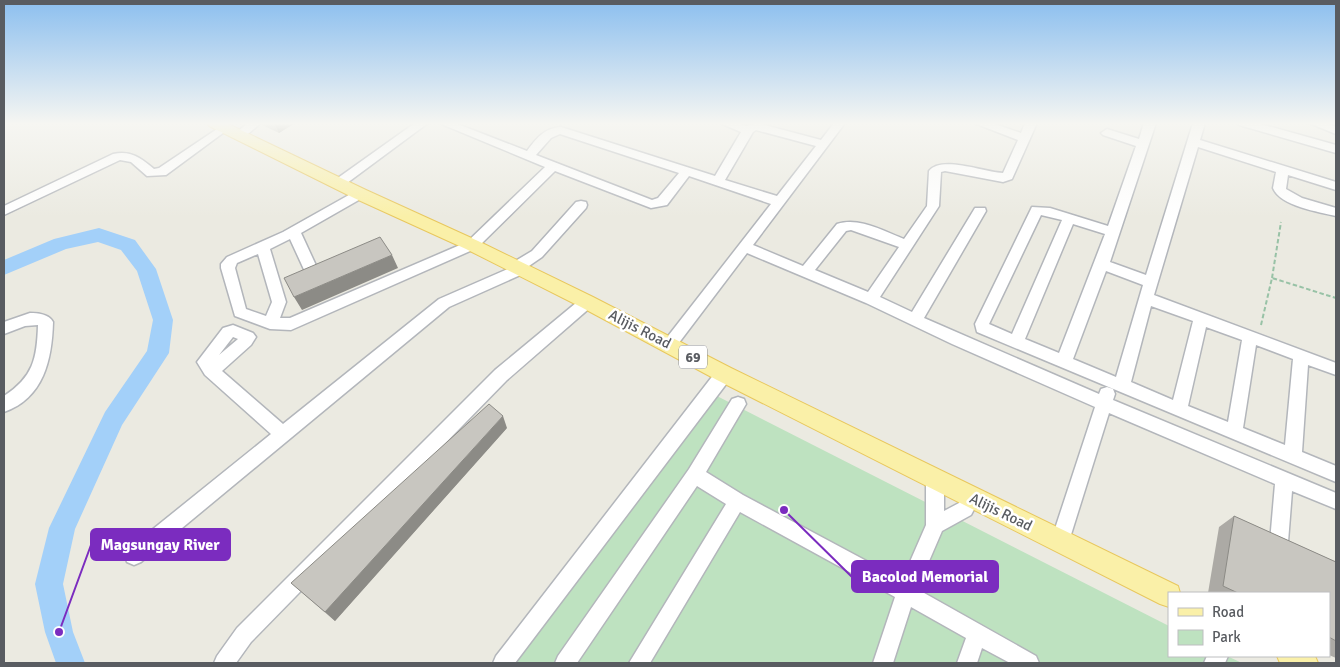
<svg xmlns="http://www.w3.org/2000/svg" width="1340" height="667" font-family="Signika,sans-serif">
  <rect width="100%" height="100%" fill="#ebeae1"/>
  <path fill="#bee2c0" d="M713,394L1169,626V656H1227L1242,663H512Z"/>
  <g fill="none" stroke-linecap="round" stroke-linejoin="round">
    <path fill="#a3d0f9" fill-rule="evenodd" d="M99,228L135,240L156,269L173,320L169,353L122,425L75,529L63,584L73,632L85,663H56L45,632L35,584L49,528L105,412L147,351L153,320L137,271L121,250L98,242L66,249L4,275V260L54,239Z"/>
    <defs>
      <path id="minor" d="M248,123H261L243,138H235L233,135Z
        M415,123H428L343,186H335L333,183L335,180Z
        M439,123H455L527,151C536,139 544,128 561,127L715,176L741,132L720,123H738L746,126L757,123L821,140L834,123H845L753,245L803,266L837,224C860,217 883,231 904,239L927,206L929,171C941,155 984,172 1003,173L1018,140L974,123H992L1021,133L1025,123H1037L1012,179L1003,182L945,171L941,172L939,206L880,297L912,312L975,208H985L986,211L924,318L1099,394L1101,389L1107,387L1113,389L1115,394L1113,400L1336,493V509L1292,491L1288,542L1286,548L1279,551L1272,548L1270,542L1275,484L1109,413L1069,541L1067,547L1060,550L1053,547L1051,541L1095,407L952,344L866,303L747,253L675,348L670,350L665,348L662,344L665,340L771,204L689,176L667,205L651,208L555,171L477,248L291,330L270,329L235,316L221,268V264L227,257L283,232L356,191H364L366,194L364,197L301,233L319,272L317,276H307L290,239L270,249L286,302L280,318H290L467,242L545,167ZM756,130L816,146L777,196L725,180L753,132ZM560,134L679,173L658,198L652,200L536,155L551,138ZM851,230L899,247L868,292L815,270L846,231ZM258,254L272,302L266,316L246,309L235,268L237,263Z
        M1144,123H1156L1110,262L1146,275L1193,123H1205L1200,140L1336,182V190L1288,175L1286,189L1302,198L1336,208V216C1319,212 1280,206 1273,188L1276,172L1198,147L1154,295L1336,363V375L1308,365L1302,452L1336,466V482L977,332L975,324L1032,207L1050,208L1108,226L1136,146L1103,135L1101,133L1107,129L1139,139ZM1041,215L1062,220L1012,334L989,324ZM1073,224L1105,234L1059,353L1025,339ZM1106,271L1143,285L1116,377L1073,359ZM1151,306L1193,321L1173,400L1131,382ZM1206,327L1242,340L1228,422L1188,406ZM1256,345L1293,359L1285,445L1243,428Z
        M1238,123H1257L1336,145V153L1239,125Z
        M1309,123H1326L1336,127V134Z
        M223,125L229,128L227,130L166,175L147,176L131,162L120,160L4,215V206L113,154C131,150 141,158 154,169L159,168Z
        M581,201L586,202L587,205L586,208L542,257L526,268L525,273L449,307L141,562L134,565L127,562L125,556L127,550L271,434L205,375L197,362L223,328L233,325L253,333L256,337L251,345L222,371L283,424L439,299L510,268L512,263L532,251L576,202ZM233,337L238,339L219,355Z
        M587,297L592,298L594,302L592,306L507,380L251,642L236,663H214L217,656L237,628L495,370L582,298Z
        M30,313C38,313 49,314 53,322C52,359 44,398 4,412V396C33,377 37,359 38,325L25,326L4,334V322Z
        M724,368L730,369L732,374L730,379L515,663H493L496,656L718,369Z
        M738,397L744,399L746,404L706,472L743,495L902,580L926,525V480L929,474L935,472L941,474L944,480V511L959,503L965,492L971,490L977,492L980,498L971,515L942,531L917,589L1036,656L1039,663H1010L982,648L977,663H957L966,638L911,607L893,663H873L895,597L740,512L650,663H629L726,504L697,486L577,663H555L558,656L689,469L732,399Z
        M1207,656H1228L1225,663H1204Z"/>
      <path id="major" d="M207,123H226L366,190L478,241L593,297L731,368L1178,586L1180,593H1169V607L1160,604L717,380L581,307L466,249L354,198L209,126Z
        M1277,656H1315L1318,663H1280Z"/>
    </defs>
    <use href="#minor" stroke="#b3b6bb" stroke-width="3"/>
    <use href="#major" stroke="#e8c75d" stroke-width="2"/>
    <path stroke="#98c2a6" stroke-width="2" stroke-dasharray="4.5 2.5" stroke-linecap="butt" d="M1272,278L1281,222
      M1261,325L1272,278L1336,298"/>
    <use href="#minor" fill="#fff" fill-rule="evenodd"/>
    <use href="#major" fill="#faf0a8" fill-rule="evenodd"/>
  </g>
  <path fill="#acaaa5" d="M261,123H295L279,133L262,125Z
    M507,428L335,621L291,583Z
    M1234,516L1336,562V658L1329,655V593H1208L1219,527Z"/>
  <path fill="#8c8b86" d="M275,123H295L279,133L275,124Z
    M392,255L398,268L302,310L294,297Z
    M503,416L507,428L335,621L325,612Z"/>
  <path fill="#c8c6c0" stroke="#8c8b86" d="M380,237L392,255L294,297L284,278Z
    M489,404L503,416L325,612L291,583Z
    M1234,516L1336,562V641L1329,637V593H1238L1223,586Z"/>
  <linearGradient id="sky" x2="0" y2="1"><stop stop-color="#8cbfef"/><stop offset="0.57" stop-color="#f6f6f2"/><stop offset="1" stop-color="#f6f6f2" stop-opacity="0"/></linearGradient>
  <rect width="1340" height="217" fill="url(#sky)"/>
  <g text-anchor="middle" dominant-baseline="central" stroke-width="5" stroke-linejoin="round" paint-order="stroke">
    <rect fill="#fff" stroke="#8b8d90" stroke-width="1" x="679" y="345.5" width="28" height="23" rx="4"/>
    <g font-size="14" font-weight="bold" fill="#595c61">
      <text x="693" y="357">69</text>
    </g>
    <g font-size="15" fill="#595c61" stroke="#fff">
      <text transform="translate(640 329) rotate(27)">Alijis Road</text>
      <text transform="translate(1001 512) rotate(26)">Alijis Road</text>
    </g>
  </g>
  <path fill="none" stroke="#7b2cbf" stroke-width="2" d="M59 632L91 545M784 510L852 577"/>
  <g fill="#7b2cbf" stroke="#fff" stroke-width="2">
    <circle cx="59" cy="632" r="5"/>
    <circle cx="784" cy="510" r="5"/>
  </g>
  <g fill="#7b2cbf" stroke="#7b2cbf" stroke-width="2">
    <rect x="91" y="529" width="139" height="31" rx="5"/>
    <rect x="852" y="561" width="146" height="31" rx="5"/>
  </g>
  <g font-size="16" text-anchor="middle" font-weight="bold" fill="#fff">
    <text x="160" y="550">Magsungay River</text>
    <text x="925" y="582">Bacolod Memorial</text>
  </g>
  <rect width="1340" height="667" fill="none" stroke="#595c61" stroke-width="10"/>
  <rect x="1168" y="592" width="162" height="65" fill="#ffffff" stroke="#bdbec0"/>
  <rect x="1178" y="608" width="25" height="8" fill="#faf0a8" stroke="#bdbec0"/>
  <text x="1212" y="617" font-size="15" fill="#595c61">Road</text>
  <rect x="1178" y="630" width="25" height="15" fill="#bee2c0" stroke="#bdbec0"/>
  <text x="1212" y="642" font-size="15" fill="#595c61">Park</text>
</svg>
